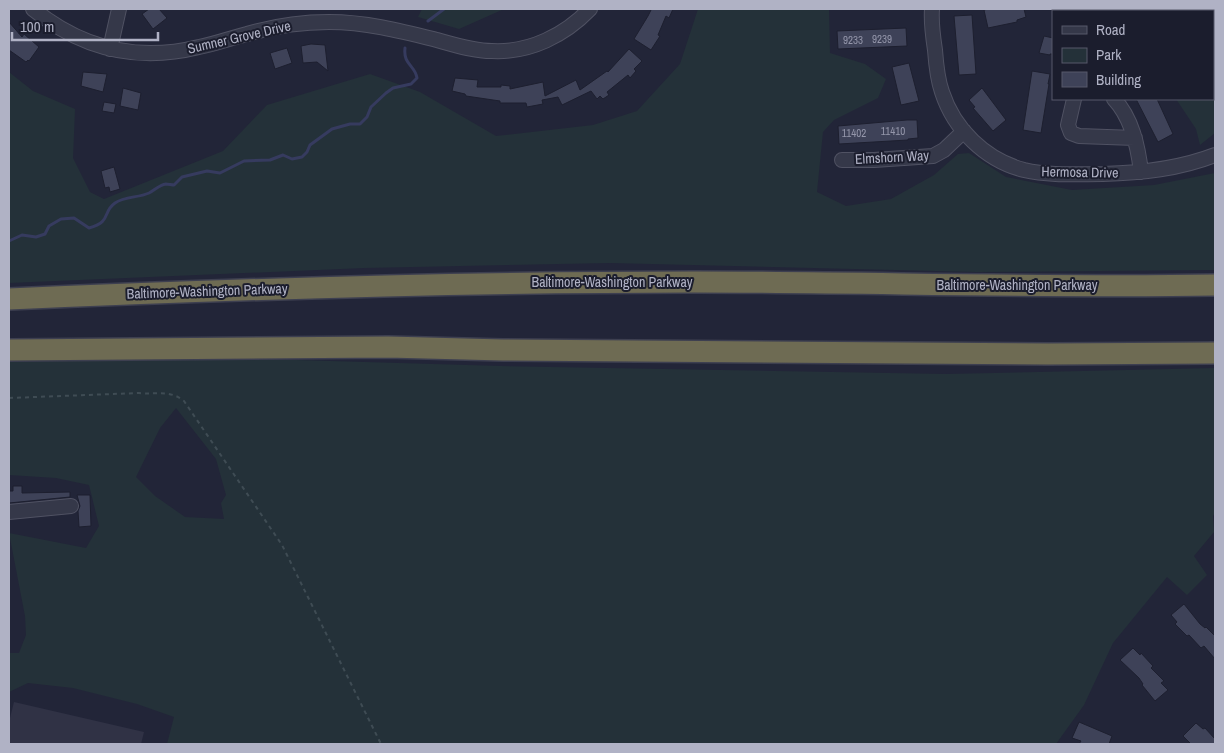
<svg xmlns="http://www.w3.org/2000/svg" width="1224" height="753" font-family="'Archivo Narrow',sans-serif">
  <rect width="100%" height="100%" fill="#222538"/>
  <path fill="#303245" d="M14,702L144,732L141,744H9V722Z"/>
  <path fill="#243139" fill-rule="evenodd" d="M422,9H504L459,29L418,17Z
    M698,9H829L830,53L865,64L886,79L878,98L834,120L823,132L817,192L846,206L891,199L934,175L958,154L969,153L1006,177L1072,190L1154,185L1215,173V270L976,272L610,263L364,268L9,283V72L33,91L75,109L73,158L90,192L104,199L223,151L267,105L370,74L420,92L496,136L593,125L637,111L680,64Z
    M1106,9H1215V133L1200,145L1196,129L1176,99H1213V11H1104Z
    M196,357L501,366L945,374L1215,368V513L1213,516L1214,532L1194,556L1207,575L1187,595L1167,577L1113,643L1084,705L1056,744H167L174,717L137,704L73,688L28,683L9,692V653H19L26,635L25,616L9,533L86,548L99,526L89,485L56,478L9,475V361ZM176,408L216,459L226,495L221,503L224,519L185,517L155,496L136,477L160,428Z"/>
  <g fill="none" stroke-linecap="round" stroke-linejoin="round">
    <path stroke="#363b5f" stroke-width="3" d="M428,21L444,9
      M9,241L22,235L36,237L45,234L49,226L61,219L74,218L89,228C112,222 102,212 115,203C125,196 138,198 149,193C155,190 159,185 166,184C167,184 173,185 174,185L182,177L207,171L220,173L244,161L270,160L283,155L292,159L302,157L307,152L310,145L332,129L350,124H360L367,117L371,107L386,93L393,88L411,84L417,78C415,65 403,65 405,48"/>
  </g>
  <path fill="#3e4258" stroke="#1d1f2f" d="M149,9H159L167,18L153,29L142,14Z
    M649,9H673L669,18L666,16L658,35L660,36L651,50L634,39L648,16L651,10Z
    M988,9H1024L1026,17L1017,20V22L988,28L984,10Z
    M972,15L976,74L959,75L954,16Z
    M9,22L22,37L24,34L39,47L29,61L28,60L26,62L9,50Z
    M906,28L907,46L838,49L837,31Z
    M1044,36L1053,38V54H1050V55L1039,53Z
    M311,44L325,45L328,71L317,62L303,63L301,46Z
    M287,48L292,63L275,69L270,53Z
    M629,49L642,61L634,69L636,71L630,78L628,75L607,92L609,95L603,99L600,96L597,99L591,91L562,105L558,97L542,100L543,104L527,107L526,103H500V101L466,96L465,94L452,91L455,78L478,80L477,87H501V85L510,86V89L543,82L545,96L576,80L580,90L607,71L608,72Z
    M909,63L919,101L901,105L892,67Z
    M1032,71L1050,74L1048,84H1049L1041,133L1023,130Z
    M83,72L107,74L103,92L81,86Z
    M123,88L141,93L138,110L120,106Z
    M982,88L1006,120L993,131L973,108L975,107L969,100Z
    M1136,99H1157L1173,134L1158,142Z
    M104,102L116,104L114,113L102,111Z
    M907,120H917L918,138L908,139V140L839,144L838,126Z
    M114,167L120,189L110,192L109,187L105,188L101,171Z
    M13,486H22V493L70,492V497L9,503V491H13Z
    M77,495H90L91,526L79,527L78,511L80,506Z
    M1184,604L1200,624L1205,628L1206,627L1215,636V659L1204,646L1201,648L1189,635L1187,636L1175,624L1177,622L1171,615Z
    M1133,648L1140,655L1141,653L1153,666L1151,668L1164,681L1161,683L1168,690L1155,701L1142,685L1143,684L1139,678L1120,660Z
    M1079,722L1112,736L1109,744H1079L1081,741L1072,738Z
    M1196,723L1203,729L1205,728L1215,739V744H1191L1183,736Z"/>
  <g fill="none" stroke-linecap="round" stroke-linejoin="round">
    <defs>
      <path id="minor" d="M33,9C82,49 138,62 199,47C215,44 231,38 247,34C274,26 301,22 329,22C366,22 401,31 437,40C455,45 474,51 492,51C530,53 565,35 590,9
        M932,9C931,22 933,37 935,50C936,64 937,78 942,92C954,129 985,160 1024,170C1050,176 1077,174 1103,174C1142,173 1179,169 1215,155
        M110,49L119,9
        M1074,99L1068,125L1071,133L1079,136L1135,138
        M1114,99C1132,118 1138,146 1141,172
        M842,160H874L933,156L944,150L964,131
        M9,512L71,506"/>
      <path id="highway" d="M9,299C237,289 465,282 694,282C868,282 1041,288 1215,285
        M9,350L388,347L503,350L1048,354L1215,353"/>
    </defs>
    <use href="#minor" stroke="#505263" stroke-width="16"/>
    <use href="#highway" stroke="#3d3f50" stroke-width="24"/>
    <path stroke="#3f4c54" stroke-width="2" stroke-dasharray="4 4" stroke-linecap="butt" d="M9,398L139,393C156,395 169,389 184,401L282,545L381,744"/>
    <use href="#minor" stroke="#353849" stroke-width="14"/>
    <use href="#highway" stroke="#6e6b53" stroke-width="21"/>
  </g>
  <g text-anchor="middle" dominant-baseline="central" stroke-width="4" stroke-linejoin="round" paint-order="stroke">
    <g font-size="11" fill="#9496aa">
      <text x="882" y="39">9239</text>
      <text x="853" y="40">9233</text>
      <text x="893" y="131">11410</text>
      <text x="854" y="133">11402</text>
    </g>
    <g font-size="14" fill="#b0b2c5" stroke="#1b1d2d">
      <text transform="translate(239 37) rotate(-13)">Sumner Grove Drive</text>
      <text transform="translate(892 157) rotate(-3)">Elmshorn Way</text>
      <text transform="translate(1080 172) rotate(1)">Hermosa Drive</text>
      <text x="612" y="282">Baltimore-Washington Parkway</text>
      <text x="1017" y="285">Baltimore-Washington Parkway</text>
      <text transform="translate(207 291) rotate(-2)">Baltimore-Washington Parkway</text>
    </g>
  </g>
  <rect width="1224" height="753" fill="none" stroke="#b0b2c5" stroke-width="20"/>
  <rect x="1052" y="10" width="162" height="90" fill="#1b1d2d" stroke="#57596a"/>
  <rect x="1062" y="26" width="25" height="8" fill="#353849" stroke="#57596a"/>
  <text x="1096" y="35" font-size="15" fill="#b0b2c5">Road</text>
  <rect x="1062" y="48" width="25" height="15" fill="#243139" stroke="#57596a"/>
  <text x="1096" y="60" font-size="15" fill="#b0b2c5">Park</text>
  <rect x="1062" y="72" width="25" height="15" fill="#3e4258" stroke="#57596a"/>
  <text x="1096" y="85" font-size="15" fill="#b0b2c5">Building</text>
  <path d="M12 32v8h146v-8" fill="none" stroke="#b0b2c5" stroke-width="2.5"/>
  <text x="20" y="32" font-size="15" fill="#b0b2c5" stroke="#1b1d2d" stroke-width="4" paint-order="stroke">100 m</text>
</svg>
